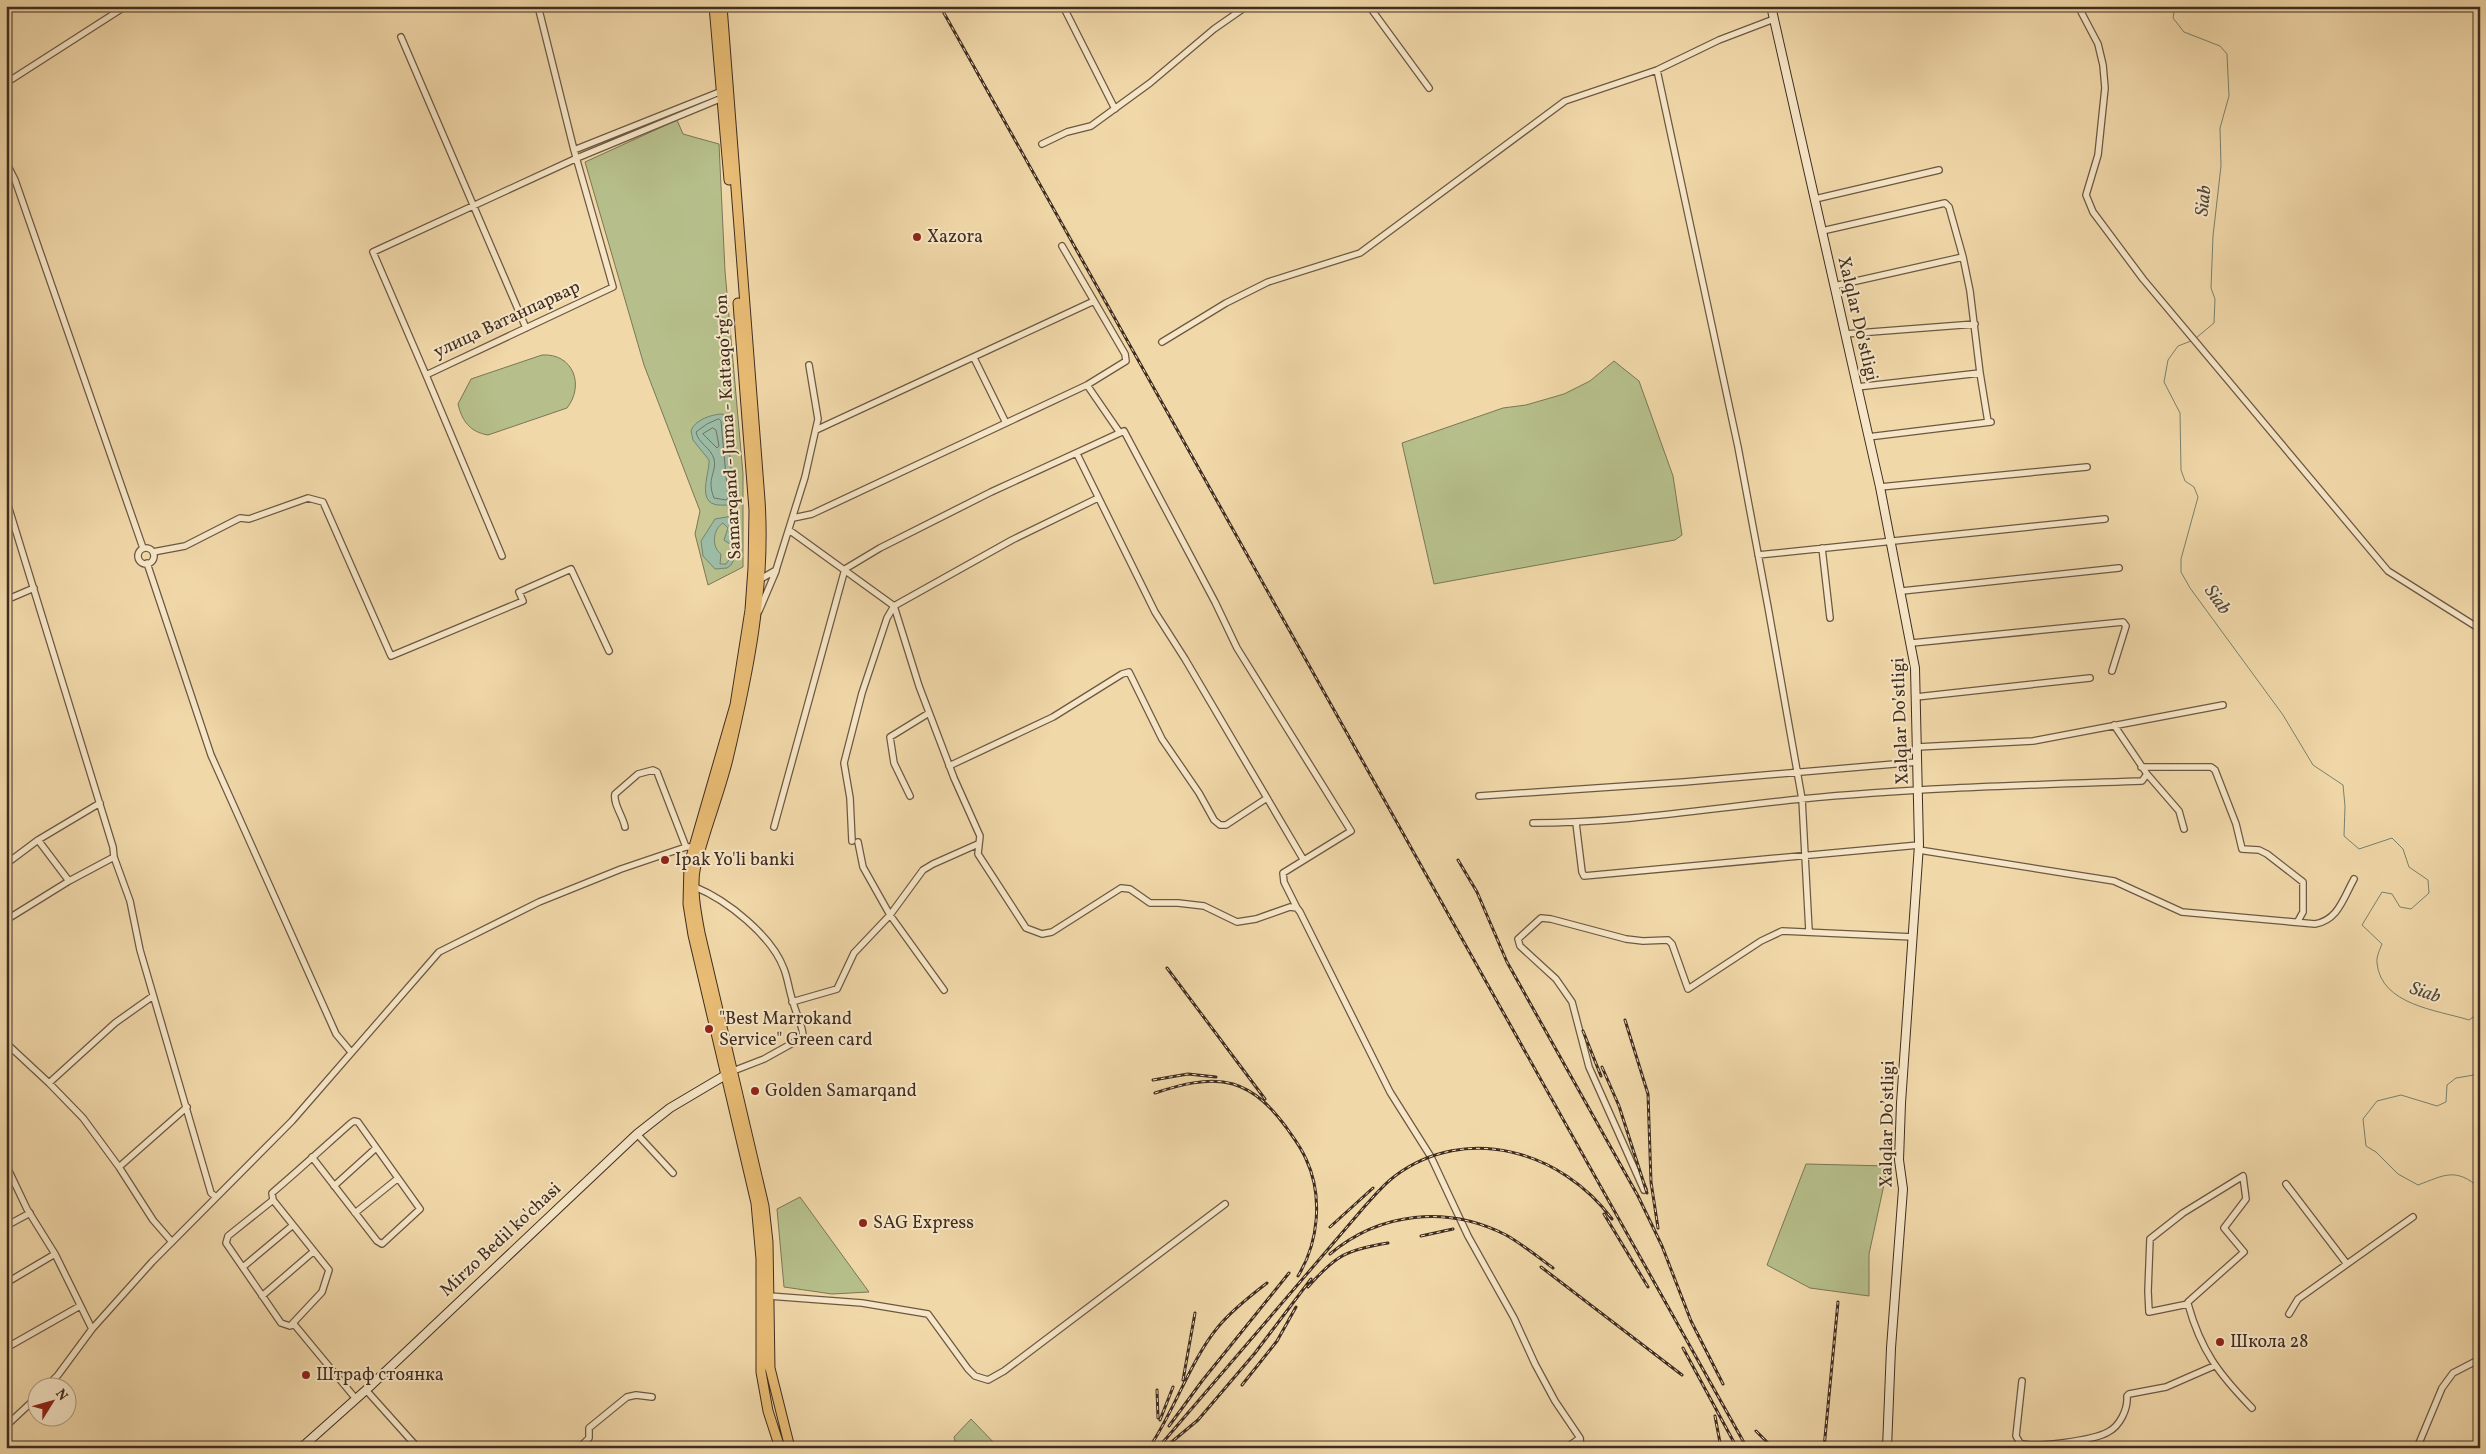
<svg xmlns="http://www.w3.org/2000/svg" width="2486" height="1454" font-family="Vollkorn,serif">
  <rect width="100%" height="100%" fill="#f1d8a9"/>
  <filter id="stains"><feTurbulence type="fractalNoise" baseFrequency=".004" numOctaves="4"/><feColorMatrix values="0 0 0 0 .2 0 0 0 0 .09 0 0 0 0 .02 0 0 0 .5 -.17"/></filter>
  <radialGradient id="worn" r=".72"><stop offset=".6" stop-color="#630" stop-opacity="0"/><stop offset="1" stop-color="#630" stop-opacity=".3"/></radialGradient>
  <path fill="#b6bf8b" stroke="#7b7656" d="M677,120L683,134L719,144L725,271L743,474V567L708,585L695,534L700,511L644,365L585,162Z
    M542,355C573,353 585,385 567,408L488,435C470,432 462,421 458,404L471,379Z
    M1614,361L1639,381L1673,476L1682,535L1675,540L1434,584L1402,443L1503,408L1526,405L1564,394L1590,381Z
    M1806,1164L1888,1166L1869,1254V1296L1810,1288L1767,1265Z
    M800,1197L869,1292L832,1294L784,1287L777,1209Z
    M971,1419L999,1448H957L954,1437Z"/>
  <path fill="#9cbba4" stroke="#778270" d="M723,414L726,417L734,499V503C729,506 724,505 718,505C696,503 710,472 709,460L693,440L691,431C694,420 712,414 723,414Z
    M732,516L736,519L738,543L730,544L724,540L728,528L723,523C713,529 711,547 721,554L720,564H726L733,554L736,556L731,565L727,568L715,569L703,556L701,541L715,519Z"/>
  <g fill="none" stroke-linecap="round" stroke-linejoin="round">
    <path stroke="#6e7462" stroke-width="1" d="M719,419L721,421L728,498L726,500L714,498C706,478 717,473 714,459C711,448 698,443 696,432L707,424Z
      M713,428L716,430L719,446L717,448L703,434Z"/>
    <path stroke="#778270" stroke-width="1" d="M2175,6L2173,18L2184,32L2220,46L2227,54L2229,96L2220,128L2221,166L2213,236L2211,288L2215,299L2214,323L2196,338
      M2191,341L2178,346L2168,360L2164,382L2180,413L2181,470L2185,481L2194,487L2198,497L2181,559V572L2190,588L2283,715L2313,765L2343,785L2345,806L2344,836L2359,849L2392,838L2403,849L2409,867L2428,880L2429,893L2411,909L2400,907L2392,894L2382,892L2362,925L2382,944C2380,949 2376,957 2377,963C2381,1005 2437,1010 2469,1020L2480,1012
      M2480,1074L2456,1078L2447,1085L2446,1102L2437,1106L2401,1095L2377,1101L2363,1119L2366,1146L2376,1152L2398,1174L2418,1185C2445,1175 2455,1167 2480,1188"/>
    <defs>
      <path id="street" d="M538,6L574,150C587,196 600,241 613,287L426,375L373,252L577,158L722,98
        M1063,6L1115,109
        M1369,6L1429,88
        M2078,6L2098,44L2103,65L2105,88L2098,155L2086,195L2093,212L2143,279L2388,571L2480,629
        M401,37L526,328
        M1657,70L1738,447L1768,607L1802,799L1809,931
        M6,83L126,6
        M1042,144L1067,132L1091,126L1150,83L1214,29L1247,6
        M574,150L722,91
        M6,162L15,180L143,548
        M1815,199L1939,170
        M1822,231L1945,203L1949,207L1963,257
        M1834,286L1963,257L1970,291L1980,373L1857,387
        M1845,334L1975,324
        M1162,342L1226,303L1268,282L1360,253L1565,101L1657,70L1719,40L1774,19
        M974,358L1006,423
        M1980,373L1988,422
        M426,375L502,556
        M1087,385L1120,433
        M816,430L1094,301
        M1868,437L1991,422
        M1077,454L1155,612L1185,659L1303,859
        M1880,487L2087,467
        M6,499L113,847L114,857
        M793,518L812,514L1087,385L1126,361L1125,354L1062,246
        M789,530L894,606L919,686L954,778L980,836L978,854L1026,928L1042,934L1052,932L1121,888L1130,889L1150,903H1178L1204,906L1237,922L1256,919L1290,907L1297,908L1300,912L1390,1092L1431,1157L1468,1236L1514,1318L1535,1364L1555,1401L1580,1438L1581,1448
        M1822,548L1830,618
        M138 556a8 8 0 1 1 16 0a8 8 0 1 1-16 0Z
        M153,552L185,546L240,518L249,519L308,498L323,502L391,656L523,601L519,592L571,569L609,651
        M1758,555L2105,519
        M147,563L211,755L336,1034L351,1052
        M759,580L776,570L805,477L818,419L809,365
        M1902,591L2119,568
        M6,600L34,588
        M759,611L776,571
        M1912,643L2123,622L2126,626L2112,671
        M1916,697L2090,678
        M2114,725L2147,774L2179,811L2184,829
        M1917,747L2033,741L2223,705
        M949,766L1053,717L1122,674L1129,672L1162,739L1199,793L1214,820L1220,825H1226L1267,798
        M2141,767H2211L2215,770L2236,824L2242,849L2259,850L2267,854L2303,882V912L2298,921
        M910,796L894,763L890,737L929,713
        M1479,796L1684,782L1918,762
        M1533,823C1623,823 1712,808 1801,799C1914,788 2028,785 2142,781L2147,774
        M1576,823L1582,872L1584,876L1919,845
        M625,827C623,816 613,804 615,794L638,774L653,770L657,772L686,847
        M774,827L845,569L880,548L991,492L1124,431L1215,602L1237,648L1351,831L1283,873L1284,882L1297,908
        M38,840L100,803
        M852,841L850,798L844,763L862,693L887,618L894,606L1012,540L1098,498
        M858,842L863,867L890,915L944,990
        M1919,850L2114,881L2182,912L2315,924C2338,920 2343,899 2354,879
        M6,864L38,840L69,881
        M695,887C727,900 772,936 784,969C788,979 789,991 793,1002C796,1014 802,1024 803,1035L800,1039L764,1059L733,1071
        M6,920L69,881L114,857L130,901L140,950L211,1193L216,1197
        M792,1002L837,989L854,953L890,915L923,870L933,864L978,844
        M6,1043L49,1083L115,1023L153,996
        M49,1083L83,1118L119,1167
        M637,1134L673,1173
        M6,1165L27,1209L55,1254L92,1329
        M2286,1184L2347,1264
        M334,1186L376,1148
        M1644,1190L1589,1067L1572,1002L1556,979L1520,946L1518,939L1541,918L1551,919L1626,939L1643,941L1668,940L1672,944L1688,989L1761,941L1782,931L1913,937
        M273,1200L329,1270L322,1292L293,1323L356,1399
        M355,1213L397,1179
        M6,1226L30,1213
        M172,1242L153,1220L119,1167L187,1107
        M243,1267L293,1225
        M6,1283L55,1254
        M262,1296L314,1251
        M769,1296L862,1303L928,1314L968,1369L975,1376L988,1380L1004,1371L1225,1204
        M2188,1304L2149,1312L2148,1291L2150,1239L2183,1213L2243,1176L2246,1199L2224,1228L2244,1252L2188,1302V1304C2201,1351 2219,1374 2252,1408
        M2289,1314L2298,1299L2413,1217
        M293,1323L290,1326L281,1323L226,1243L228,1236L273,1200L272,1193C299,1170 325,1146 351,1123L354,1121L358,1122L420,1209L382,1244L377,1241L312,1157
        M6,1348L80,1306
        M2022,1381L2016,1436L2020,1443C2034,1449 2094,1440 2108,1432C2120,1426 2128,1409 2127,1396L2129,1394L2166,1387L2214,1366
        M47,1386L58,1375L92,1329L152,1262L292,1121L439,952L539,902L621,869L686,847H695
        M366,1390L418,1448
        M6,1426L38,1396
        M579,1448L589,1438V1428L627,1397L636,1395L652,1397
        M1566,1448L1580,1438
        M2417,1448L2442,1388L2453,1373L2480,1359
        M2447,1448V1446"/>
      <path id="secondary" d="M1771,6L1880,487L1915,668L1919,845L1901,1103L1899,1160L1903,1189L1891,1348L1887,1448
        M301,1448L366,1390L637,1134L670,1108L729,1073"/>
      <path id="primary" d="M714,6L729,180
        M722,6L760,500C766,589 748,674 728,759C719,795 705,829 696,865C691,886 696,912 700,933L764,1206L768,1242L770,1368L790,1448
        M738,303L754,510L753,568L750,610L735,705L689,864L688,904L693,935L756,1203L761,1259V1372L768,1411L780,1448"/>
    </defs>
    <use href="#street" stroke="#6c5843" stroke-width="8"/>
    <use href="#secondary" stroke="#402d21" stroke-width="10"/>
    <use href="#primary" stroke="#402d21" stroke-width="11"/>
    <use href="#street" stroke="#f6e6c7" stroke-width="5.5"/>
    <use href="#secondary" stroke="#f6e6c7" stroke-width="8"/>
    <use href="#primary" stroke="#e8bc74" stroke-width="9"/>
    <defs>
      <path id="rail" d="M940,6L1747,1448
        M1458,860L1477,892L1507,962L1638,1196L1662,1246L1691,1321L1723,1384
        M1167,968L1265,1099
        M1625,1020L1648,1094L1651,1182L1658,1228
        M1583,1031L1601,1076
        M1602,1067L1619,1106L1647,1193
        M1153,1080L1188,1074L1216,1077
        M1155,1093C1179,1085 1208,1077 1233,1084C1256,1091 1272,1108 1286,1127C1293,1137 1301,1147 1306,1159C1323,1195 1319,1242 1298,1276
        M1604,1214L1648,1287
        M1330,1227L1373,1188
        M1421,1236L1453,1229
        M1330,1254C1380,1212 1447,1205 1506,1235C1522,1244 1538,1257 1553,1268
        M1541,1267L1682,1375
        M1308,1287C1336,1255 1346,1250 1388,1243
        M1683,1348L1737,1448
        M1183,1380L1195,1313
        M1242,1385L1277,1341L1296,1307
        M1157,1390L1158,1418
        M1715,1416L1721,1448
        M1160,1420L1173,1387
        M1169,1426L1202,1381L1289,1273
        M1756,1431L1773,1448
        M1168,1445L1198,1420L1255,1353L1311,1279
        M1149,1448C1175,1410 1190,1361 1218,1327C1232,1310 1250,1296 1267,1283
        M1158,1448L1365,1206C1375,1195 1384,1184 1395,1176C1466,1123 1562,1151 1612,1219
        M1824,1448L1838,1302"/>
    </defs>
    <use href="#rail" stroke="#402d21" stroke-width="3"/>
    <use href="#rail" stroke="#f6e6c7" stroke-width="1" stroke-dasharray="4" stroke-linecap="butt"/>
  </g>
  <g fill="#8f2418" stroke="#f6e6c7" stroke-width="2">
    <circle cx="917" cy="237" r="5"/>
    <circle cx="665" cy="860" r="5"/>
    <circle cx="709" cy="1029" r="5"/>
    <circle cx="755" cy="1091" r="5"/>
    <circle cx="863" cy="1223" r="5"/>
    <circle cx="2220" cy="1342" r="5"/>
    <circle cx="306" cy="1375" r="5"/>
  </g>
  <g text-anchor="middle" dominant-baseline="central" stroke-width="4" stroke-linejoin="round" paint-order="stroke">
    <g font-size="18" fill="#402d21" stroke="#f6e6c7" text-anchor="start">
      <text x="927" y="237">Xazora</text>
      <text x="675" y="860">Ipak Yo'li banki</text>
      <text x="719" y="1019">"Best Marrokand<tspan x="719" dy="21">Service" Green card</tspan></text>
      <text x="765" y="1091">Golden Samarqand</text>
      <text x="873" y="1223">SAG Express</text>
      <text x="2230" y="1342">Школа 28</text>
      <text x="316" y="1375">Штраф стоянка</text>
    </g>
    <g font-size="18" fill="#402d21" stroke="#f6e6c7">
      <text transform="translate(1857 319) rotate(77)">Xalqlar Do’stligi</text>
      <text transform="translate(507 320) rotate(-25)">улица Ватанпарвар</text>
      <text transform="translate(729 427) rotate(-93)">Samarqand - Juma - Kattaqo‘rg‘on</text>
      <text transform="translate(1901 721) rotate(-92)">Xalqlar Do’stligi</text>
      <text transform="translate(1888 1124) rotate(-89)">Xalqlar Do’stligi</text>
      <text transform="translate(501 1240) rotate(-43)">Mirzo Bedil ko'chasi</text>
    </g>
    <g font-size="19" font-style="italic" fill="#52493b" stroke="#f6e6c7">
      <text transform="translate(2204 201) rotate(-84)">Siab</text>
      <text transform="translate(2217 600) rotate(55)">Siab</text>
      <text transform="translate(2425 993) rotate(19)">Siab</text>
    </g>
  </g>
  <rect width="2486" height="1454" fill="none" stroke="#f1d8a9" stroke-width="25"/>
  <rect x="8" y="8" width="2471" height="1439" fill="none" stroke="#402d21" stroke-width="2.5"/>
  <rect x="12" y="12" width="2461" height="1429" fill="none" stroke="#402d21"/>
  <g transform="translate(52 1402) rotate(53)"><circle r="24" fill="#f6e6c7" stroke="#ad9c85"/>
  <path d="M0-4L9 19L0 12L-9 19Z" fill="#8f2418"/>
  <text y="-8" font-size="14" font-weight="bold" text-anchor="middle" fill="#402d21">N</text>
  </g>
  <rect width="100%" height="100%" filter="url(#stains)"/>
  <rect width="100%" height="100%" fill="url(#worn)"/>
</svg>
